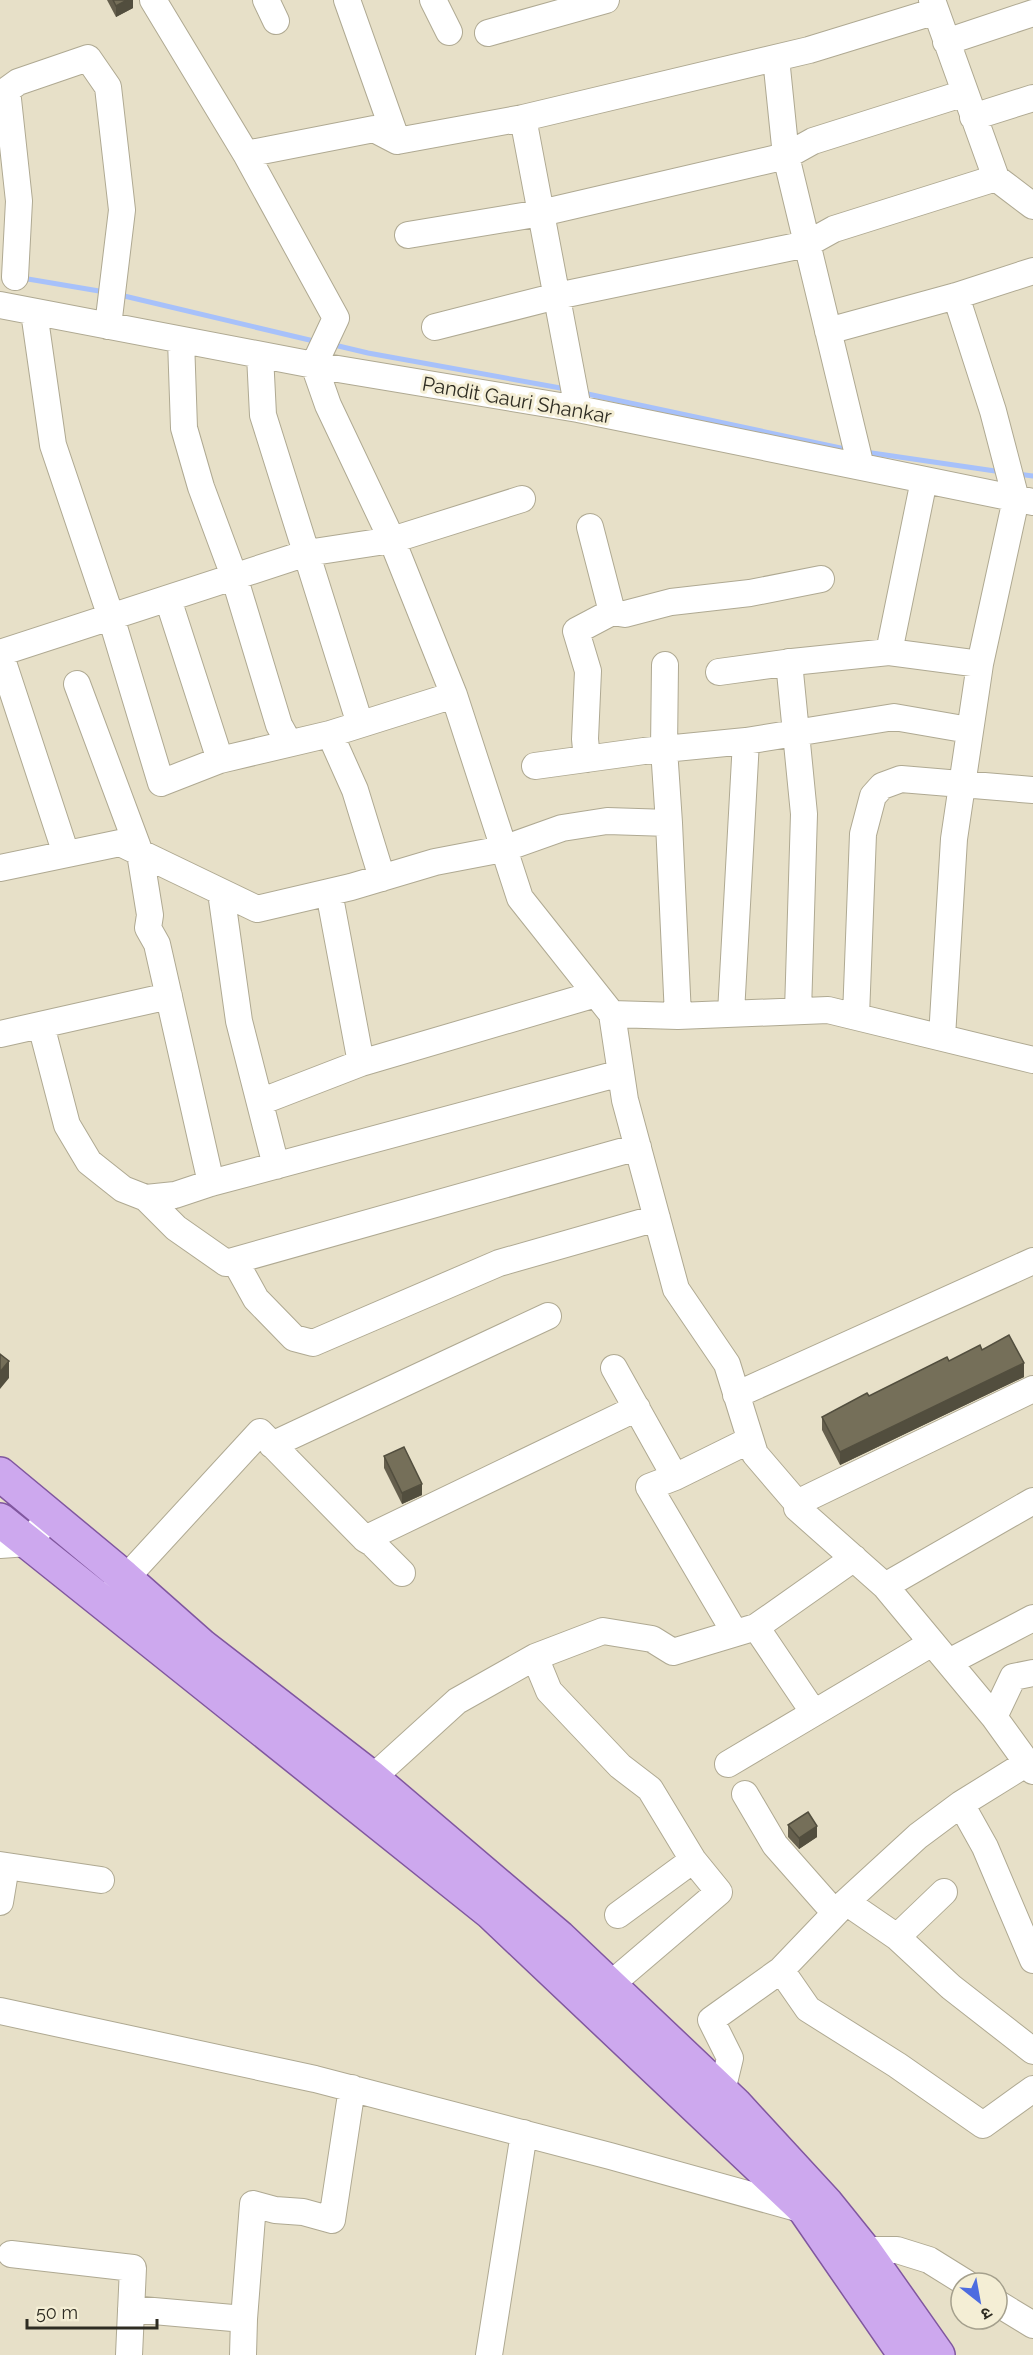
<svg xmlns="http://www.w3.org/2000/svg" width="1033" height="2355" font-family="Raleway,'Noto Sans Devanagari',sans-serif">
  <rect width="100%" height="100%" fill="#e7e0c8"/>
  <g fill="none" stroke-linecap="round" stroke-linejoin="round">
    <path stroke="#a7c1fa" stroke-width="5" d="M22,278L105,292
      M120,295L318,342
      M330,344L368,353L566,389
      M583,393L850,450
      M865,452L1002,472
      M1017,474L1033,476"/>
    <defs>
      <path id="minor" d="M153,0L246,154L336,318L314,365L328,405L392,540L454,695L520,898L612,1014L678,1016L828,1010L1033,1060
        M266,0L276,21
        M347,0L397,141
        M433,0L449,32
        M932,0L996,178L1033,206
        M488,33L606,0
        M946,42L1033,13
        M776,58L786,156L813,141L965,93
        M973,117L1033,98
        M246,154L374,129L397,141L523,118
        M408,235L541,213L786,156L861,467
        M15,277L19,201L7,90L18,82L88,58L108,87L122,210L108,326
        M0,305L314,365L578,409L1033,502
        M34,312L53,445L111,617L161,783L220,760L330,734L454,695
        M435,327L557,296L807,244L834,229L996,178
        M828,331L956,296L1033,271
        M181,340L184,428L201,487L234,576L279,725L289,743
        M260,355L263,415L360,724
        M578,409L523,118L809,50L936,11
        M590,527L612,612
        M168,599L220,760
        M889,652L924,480
        M0,653L307,553L392,540L522,499
        M0,653L66,854
        M789,662L804,814L798,1011
        M665,665L664,749L669,823L678,1016
        M719,672L792,662L889,652L980,664
        M77,684L140,853L150,915L148,928L157,944L211,1183
        M330,734L355,790L382,878
        M587,759L585,739L588,671L576,631L612,612L625,614L671,602L750,593L821,579
        M535,766L644,751L746,741L894,717L969,730
        M0,868L120,843L257,909L351,887L435,862L503,849L562,828L607,821L669,823
        M221,892L239,1021L276,1166
        M329,892L361,1063
        M731,1013L746,741
        M612,1014L625,1100L676,1289L727,1364L755,1454L797,1503V1508L885,1586L994,1717L1033,1771
        M856,1016L863,834L873,796L882,786L901,779L1033,790
        M41,1025L67,1125L89,1162L123,1189L146,1198L176,1228L226,1263L638,1147
        M0,1034L169,996
        M942,1037L954,839L980,664L1016,499L993,411L956,296
        M260,1102L361,1063L596,994
        M146,1198L175,1195L211,1183L621,1073
        M235,1261L256,1299L294,1338L313,1343L499,1263L657,1218
        M614,1368L675,1477L649,1487L735,1633
        M736,1395L1033,1261
        M272,1445L548,1316
        M675,1477L750,1440
        M797,1503L1033,1389
        M365,1539L372,1543L402,1573
        M0,1545L28,1543L50,1516
        M885,1586L1033,1501
        M113,1592L260,1432L365,1539L637,1408
        M756,1627L814,1713
        M535,1657L549,1691L620,1766L650,1789L693,1860L618,1915
        M949,1662L1033,1618
        M994,1717L1013,1677L1033,1673
        M728,1764L932,1643
        M359,1790L457,1701L535,1657L603,1631L652,1639L673,1652L756,1627L854,1558
        M745,1794L775,1845L835,1913
        M961,1804L985,1847L1033,1960
        M0,1865L101,1880
        M0,1902L6,1866
        M846,1902L897,1937L951,1987L1033,2051
        M897,1937L944,1892
        M781,1970L808,2009L897,2065L983,2125L1033,2089
        M610,1985L719,1892L693,1860
        M0,2011L315,2079L610,2156L804,2210
        M722,2091L730,2058L711,2020L781,1970L846,1902L918,1836L961,1804L1027,1763
        M11,2254L133,2268L129,2355
        M852,2259L864,2250H897L929,2260L966,2283
        M997,2303L1033,2325
        M131,2309L244,2319L253,2204L275,2210L303,2212L332,2220L352,2088
        M243,2355L244,2319
        M489,2355L524,2133"/>
      <path id="major" d="M0,1474L124,1577L202,1646L371,1777L559,1937L735,2104L827,2204L864,2250L938,2355
        M0,1520L490,1912L805,2210L905,2355"/>
    </defs>
    <use href="#minor" stroke="#afa992" stroke-width="28"/>
    <use href="#major" stroke="#80579f" stroke-width="36"/>
    <use href="#minor" stroke="#fff" stroke-width="26"/>
    <use href="#major" stroke="#cda8ee" stroke-width="33"/>
  </g>
  <path fill="#655f4d" d="M107,0H133V8L116,17Z
    M982,1350L1024,1377L840,1465L822,1430V1417L949,1361Z
    M384,1456L422,1495L402,1504L384,1468Z
    M788,1825L817,1837L799,1849L788,1837Z"/>
  <path fill="#524e3e" d="M127,0H133V8L116,17V6Z
    M9,1361V1378L0,1389V1372Z
    M1024,1363V1377L840,1465V1452Z
    M422,1484V1495L402,1504V1493Z
    M817,1826V1837L799,1849V1838Z"/>
  <path fill="#756f59" stroke="#524e3e" stroke-width="1.5" d="M113,0H127L116,6Z
    M1009,1335L1024,1363L840,1452L822,1417L867,1393L869,1396L947,1357L949,1361L980,1345L982,1350Z
    M0,1354L9,1361L0,1372Z
    M404,1447L422,1484L402,1493L384,1456Z
    M808,1812L817,1826L799,1838L788,1825Z"/>
  <g text-anchor="middle" dominant-baseline="central" stroke-width="6" stroke-linejoin="round" paint-order="stroke">
    <g font-size="20" fill="#2e2c22" stroke="#f4eed5">
      <text transform="translate(517 400) rotate(10)">Pandit Gauri Shankar</text>
    </g>
  </g>
  <g transform="translate(979 2301) rotate(149)"><circle r="28" fill="#f4eed5" stroke="#a5a08d" stroke-width="1.5"/>
  <path d="M0-4.5L10 22L0 15L-10 22Z" fill="#4d6ce0"/>
  <text y="-9" font-size="16" font-weight="bold" text-anchor="middle" fill="#2e2c22">उ</text>
  </g>
  <path d="M27 2319v9h130v-9" fill="none" stroke="#2e2c22" stroke-width="3"/>
  <text x="36" y="2319" font-size="18" fill="#2e2c22" stroke="#f4eed5" stroke-width="4.5" paint-order="stroke">50 m</text>
</svg>
